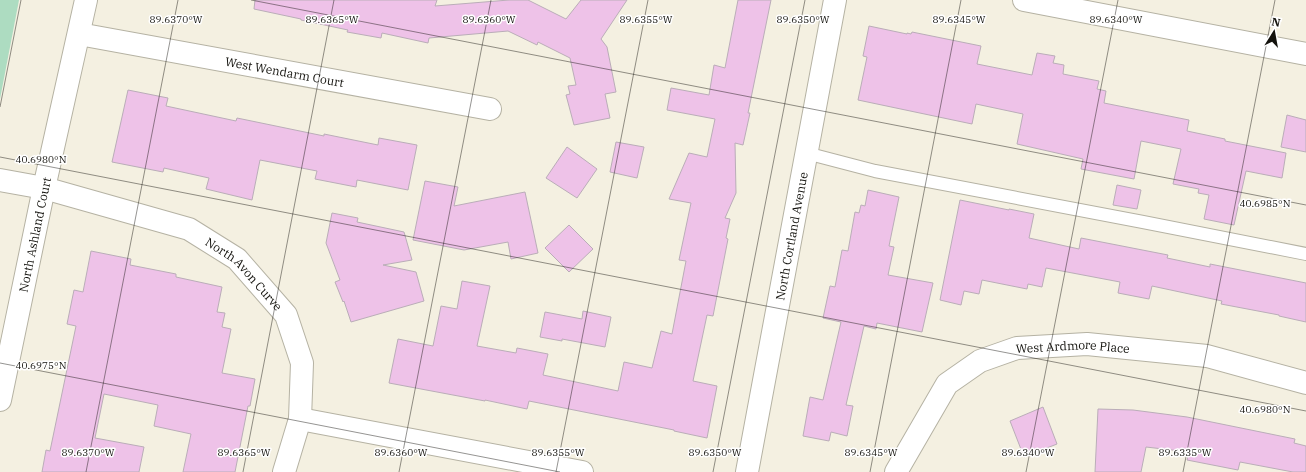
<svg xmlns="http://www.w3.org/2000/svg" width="1306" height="472" font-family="'IBM Plex Serif',serif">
  <rect width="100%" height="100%" fill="#f4f0e1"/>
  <path fill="#addcc1" d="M0,0H19L0,99Z"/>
  <path fill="#eec2e8" stroke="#baadb8" d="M255,0H437L435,6L509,0H528L566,19L581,0H627L601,39L607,47L616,92L605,94L610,118L574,125L566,95L570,94L568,86L576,85L570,58L538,42L537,45L508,31L429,38L428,43L382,33L381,38L347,32L348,30L301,20V19L254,9Z
    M738,0H771L748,113H750L743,145L735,143L736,193L725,218L730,219L726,238L728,239L713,316L707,315L693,381L717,386L707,438L674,431V430L529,401L527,409L485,400V401L389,383L398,339L433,346L441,306L457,309L462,281L490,286L477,346L516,353L517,348L548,354L543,375L618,391L624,362L652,368L661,331L672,334L686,261L679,260L691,203L669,199L689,153L707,157L715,119L667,110L671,88L709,95L714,65L725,68Z
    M869,26L907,34V33L911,34L912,32L981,46L977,64L1032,75L1037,53L1055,56L1053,63L1064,65L1063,74L1099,81L1097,89L1106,91L1104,103L1189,120L1187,131L1225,139V141L1286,153L1282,178L1246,171L1234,225L1204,219L1209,195L1198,193L1199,189L1173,184L1181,149L1141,141L1134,179L1081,169L1083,159L1017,144L1023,114L976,104L972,124L858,100L867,57L863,56Z
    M128,90L168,98L166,106L236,121L237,118L324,136V134L378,145L379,138L417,145L408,190L357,180L356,187L315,179L317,171L260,160L252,200L206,189L209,178L164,168L163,172L112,162Z
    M1287,115L1306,120V152L1281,147Z
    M616,142L644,147L637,178L610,172Z
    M567,147L597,169L577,198L546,178Z
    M425,181L458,187L454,206L525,192L538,253L511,259L508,242L464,250L413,240Z
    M1117,185L1141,190L1137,209L1113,205Z
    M868,190L899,197L889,246L894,247L888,275L933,283L922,332L877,323L876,329L864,326L846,405L853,406L847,436L831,432L829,441L803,436L810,397L823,400L841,322L823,318L830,286L835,287L842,250L848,251L855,212L859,213L861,205L865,206Z
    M960,200L1009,210V209L1034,214L1029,238L1079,249L1081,238L1168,255L1167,258L1210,267V264L1306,283V322L1279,316V315L1221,304L1222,301L1152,286L1149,299L1118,293L1120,282L1046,268L1042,287L1028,284L1027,289L982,280L979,294L964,291L961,305L940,300Z
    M332,213L358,218L357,222L404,232L412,260L383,265L416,272L424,301L351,322L344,301L343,302L335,282L340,280L326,243Z
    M569,225L593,249L569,272L545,248Z
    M91,251L131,259L130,265L176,274V277L222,287L217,312L225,313L222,327L231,329L222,373L255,379L250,406H248L235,472H183L191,434L154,426L158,405L104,394L95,438L144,447L139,472H42L46,450L50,451L76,326L67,324L74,290L83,292Z
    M583,311L611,317L605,347L562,339V341L540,337L545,312L582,319Z
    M1043,407L1057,444L1024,457L1010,421Z
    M1098,409L1133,410L1187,417L1295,439L1294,443L1306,446V472H1293L1240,462L1238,470L1187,460L1189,452L1146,447L1141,472H1095Z"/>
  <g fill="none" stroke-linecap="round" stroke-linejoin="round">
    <defs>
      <path id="service" d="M806,153L875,171L1143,222L1306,254"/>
      <g id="minor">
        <path d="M1024,0L1306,54"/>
        <path id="s1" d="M79,34L490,109"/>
        <path id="s2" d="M0,180L44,188L189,229L237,259L286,315L302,363L300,419L284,472"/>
        <path id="s3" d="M0,400L44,188L86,0"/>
        <path d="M300,419L582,472"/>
        <path id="s4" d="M747,472L835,0"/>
        <path id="s5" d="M896,472L947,384L980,361L1017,348L1087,344L1207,356L1306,383"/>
      </g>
    </defs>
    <use href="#service" stroke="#b5b2a3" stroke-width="14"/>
    <use href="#minor" stroke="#b5b2a3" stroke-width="24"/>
    <use href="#service" stroke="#fff" stroke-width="12"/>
    <use href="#minor" stroke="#fff" stroke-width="22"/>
  </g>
  <path fill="none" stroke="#13120d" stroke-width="1" stroke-opacity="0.45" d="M251,0L1306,205M0,107L21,0M0,157L1306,411M0,363L560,472M86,472L178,0M243,472L334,0M399,472L491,0M556,472L648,0M713,472L805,0M870,472L961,0M1026,472L1118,0M1183,472L1275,0"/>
  <g text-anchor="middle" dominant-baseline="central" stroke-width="3" stroke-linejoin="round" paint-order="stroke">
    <g font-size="12" fill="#13120d" stroke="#fff">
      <text stroke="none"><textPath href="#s1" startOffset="209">West Wendarm Court</textPath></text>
      <text stroke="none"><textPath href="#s3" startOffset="169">North Ashland Court</textPath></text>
      <text stroke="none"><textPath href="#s4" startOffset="240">North Cortland Avenue</textPath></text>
      <text stroke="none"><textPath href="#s2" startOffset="267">North Avon Curve</textPath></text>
      <text stroke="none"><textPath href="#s5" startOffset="237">West Ardmore Place</textPath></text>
    </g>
  </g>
  <g font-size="10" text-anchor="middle" fill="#13120d" stroke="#fff" stroke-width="3" stroke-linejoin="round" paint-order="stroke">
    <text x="176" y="23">89.6370°W</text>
    <text x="332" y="23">89.6365°W</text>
    <text x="489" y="23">89.6360°W</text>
    <text x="646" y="23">89.6355°W</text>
    <text x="803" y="23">89.6350°W</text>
    <text x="959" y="23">89.6345°W</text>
    <text x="1116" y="23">89.6340°W</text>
    <text x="41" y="163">40.6980°N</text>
    <text x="1265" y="207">40.6985°N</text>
    <text x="41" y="369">40.6975°N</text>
    <text x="1265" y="413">40.6980°N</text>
    <text x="88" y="456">89.6370°W</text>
    <text x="244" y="456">89.6365°W</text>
    <text x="401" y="456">89.6360°W</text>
    <text x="558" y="456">89.6355°W</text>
    <text x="715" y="456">89.6350°W</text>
    <text x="871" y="456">89.6345°W</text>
    <text x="1028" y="456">89.6340°W</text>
    <text x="1185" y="456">89.6335°W</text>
  </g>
  <g transform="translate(1274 32) rotate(11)" stroke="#ffffff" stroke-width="3" paint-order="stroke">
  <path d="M0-3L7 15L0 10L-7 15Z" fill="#13120d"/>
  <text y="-6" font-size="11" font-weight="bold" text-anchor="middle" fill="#13120d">N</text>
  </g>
</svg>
